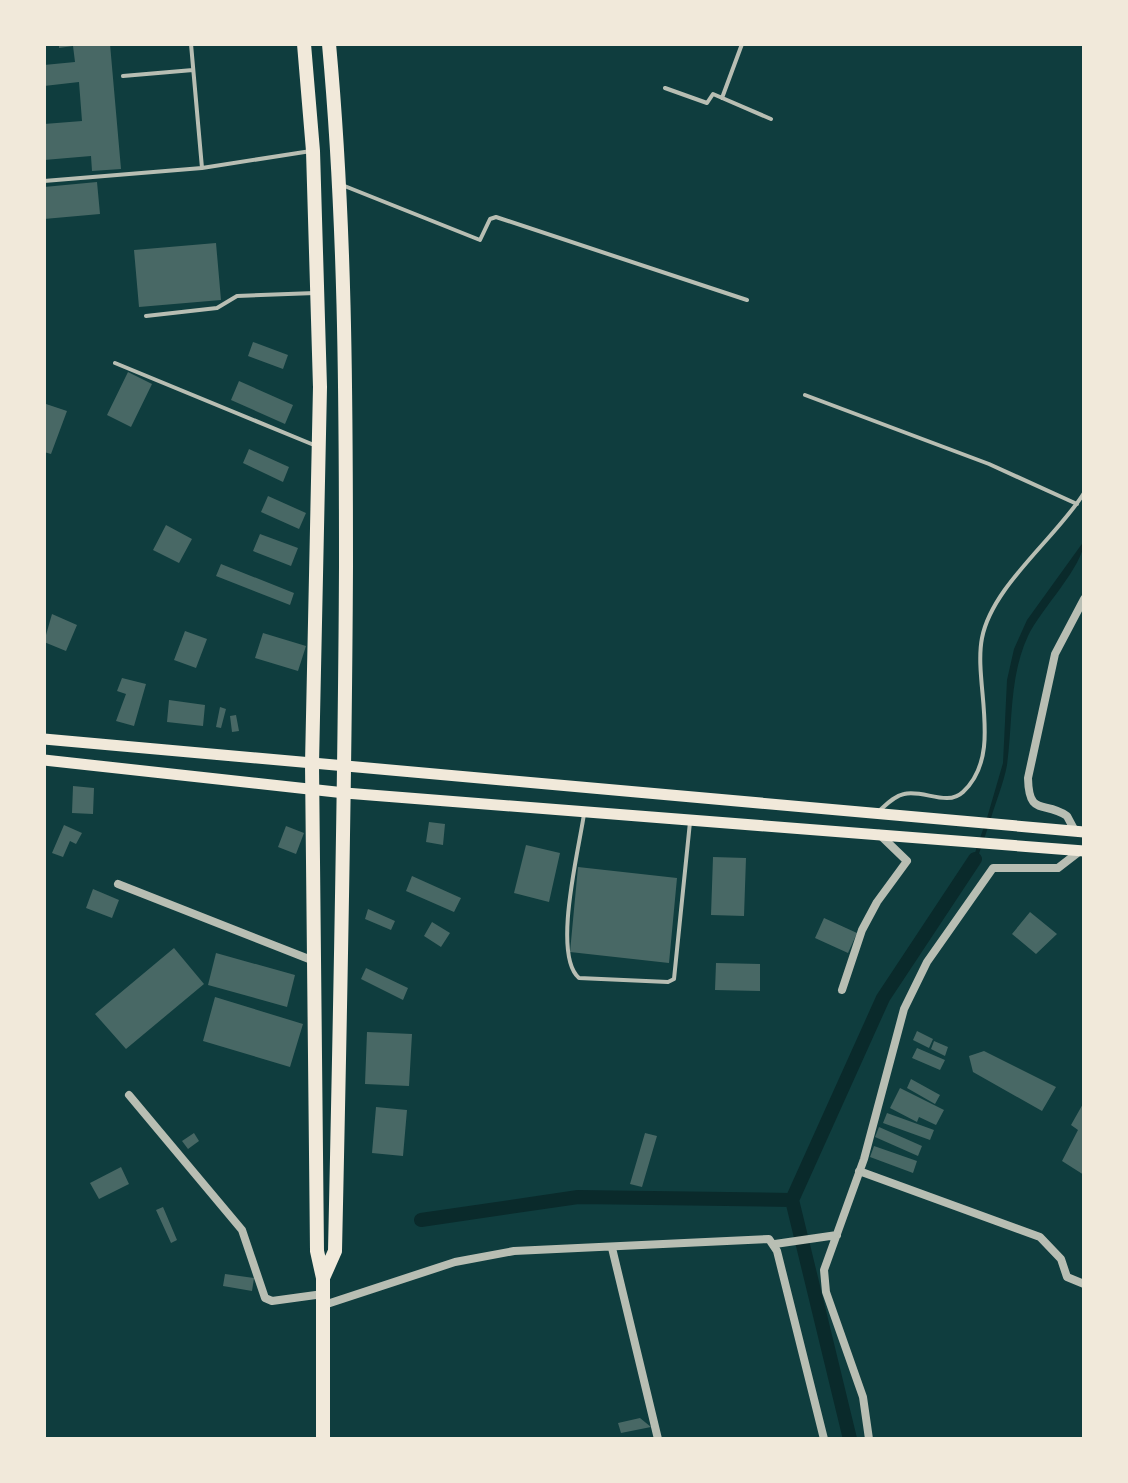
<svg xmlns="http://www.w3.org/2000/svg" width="1128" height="1483" font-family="'PT Sans',sans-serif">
  <rect width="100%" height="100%" fill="#0f3d3e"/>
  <path fill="#0a2a2b" d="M1084,541C1084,566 1040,610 1028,636C1009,677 1013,721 1007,765C1004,782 996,801 991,818H987L1003,763L1007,680L1014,649L1027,620Z"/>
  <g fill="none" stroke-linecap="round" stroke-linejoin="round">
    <path stroke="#0a2a2b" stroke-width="4" d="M975,859L986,827"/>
    <path stroke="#0a2a2b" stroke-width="14" d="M421,1220L578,1197L792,1200
      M850,1439L792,1200L883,998L975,859"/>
  </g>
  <path fill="#486865" d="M59,44H110L121,169L92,171L91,156L44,160V124L82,121L79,82L44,86V65L75,62L73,46L59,48Z
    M97,182L100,214L44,219V187Z
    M216,243L221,300L139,307L134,250Z
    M253,342L288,355L283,369L248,356Z
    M128,372L152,384L131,427L107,415Z
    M239,381L293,405L285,424L231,400Z
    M46,404L67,411L51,454L44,452Z
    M249,449L289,467L283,482L243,463Z
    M268,496L306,513L299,529L261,512Z
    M166,525L192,539L179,563L153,550Z
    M260,534L298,548L291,566L253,551Z
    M221,564L294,593L290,605L216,576Z
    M52,614L77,625L66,651L44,642Z
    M185,631L207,639L196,668L174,660Z
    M263,633L306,646L298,671L255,658Z
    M122,678L146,684L134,726L116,721L126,694L117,691Z
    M169,700L205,705L203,726L167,722Z
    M220,707L226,709L221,728L216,727Z
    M236,715L239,731L232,732L230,716Z
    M73,786L94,788L93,814L72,813Z
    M429,822L445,824L443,845L426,842Z
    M64,825L82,833L76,844L70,841L63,857L52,853Z
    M286,826L304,833L296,854L278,847Z
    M526,845L560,853L549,902L514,893Z
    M713,857L746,858L744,916L711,915Z
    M578,867L677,878L669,963L570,952Z
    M412,876L461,898L454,912L406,891Z
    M93,889L119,900L112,918L86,908Z
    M368,909L395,921L391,930L365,919Z
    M1030,912L1057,934L1036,954L1012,934Z
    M824,918L857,933L848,953L815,938Z
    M432,922L450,933L441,947L424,936Z
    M174,948L204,984L126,1049L95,1014Z
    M216,953L295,975L287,1007L208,985Z
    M716,963L760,964V991L715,990Z
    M366,968L408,988L403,1000L361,979Z
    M215,997L303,1024L290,1067L203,1041Z
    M917,1031L933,1039L929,1048L913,1040Z
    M367,1032L412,1034L409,1086L365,1084Z
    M934,1041L948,1047L945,1056L931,1049Z
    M917,1048L945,1060L940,1070L912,1058Z
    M984,1051L1056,1087L1042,1111L973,1072L969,1056Z
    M911,1079L940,1095L935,1104L907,1088Z
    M900,1088L944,1110L936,1125L919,1117L917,1122L890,1108Z
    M1084,1102V1175L1062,1161L1078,1130L1071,1125Z
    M376,1107L407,1110L403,1156L372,1153Z
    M887,1113L934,1130L930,1140L883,1123Z
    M879,1127L922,1146L918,1156L875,1137Z
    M194,1133L199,1141L188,1149L182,1141Z
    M645,1133L657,1136L642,1187L630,1184Z
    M874,1146L917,1161L913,1173L870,1157Z
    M121,1167L129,1184L99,1199L90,1183Z
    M163,1207L177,1240L171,1243L156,1210Z
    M225,1274L254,1278L252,1291L223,1286Z
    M640,1418L651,1427L621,1433L618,1423Z"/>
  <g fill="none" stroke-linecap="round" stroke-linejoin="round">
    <path stroke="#b8beb3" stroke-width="4" d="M191,44L202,168
      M123,76L193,70
      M665,88L707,103L713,94L771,119
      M722,98L742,44
      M44,181L202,168L311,151
      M342,185L480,240L490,219L496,217L747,300
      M146,316L217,308L237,296L315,293
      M115,363L314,445
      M805,395L989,464L1077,504
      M879,811C886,805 894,796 904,794C923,789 947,807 963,792C1004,754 973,684 982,638C992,586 1056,538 1084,493
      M584,814C579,849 552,955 579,978L668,982L674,979L690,822"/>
    <path stroke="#b8beb3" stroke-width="8" d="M1075,831L1067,816C1044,800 1029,818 1028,778L1055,654L1084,599
      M118,884L314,961
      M842,990L862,930L877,902L907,861L879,834
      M129,1095L242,1230L265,1298L272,1301L323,1294
      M859,1171L1040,1237L1061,1259L1067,1277L1084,1284
      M775,1244L837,1235
      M612,1248L658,1439
      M324,1305L455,1262L514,1251L769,1239L777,1251L824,1439
      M869,1439L863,1397L826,1292L824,1270L864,1159L904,1009L927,962L993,868H1058L1080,851"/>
    <path stroke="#f1e9da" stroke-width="11" d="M44,739L1084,832
      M44,760L345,793L1084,851"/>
    <path stroke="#f1e9da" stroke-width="14" d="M304,44L313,151L320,387L312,764L317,1251L323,1278V1439
      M323,1278L335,1251C340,1023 345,794 346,566C346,391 345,218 329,44"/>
  </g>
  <rect width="1128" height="1483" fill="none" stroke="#f1e9da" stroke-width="92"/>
</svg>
